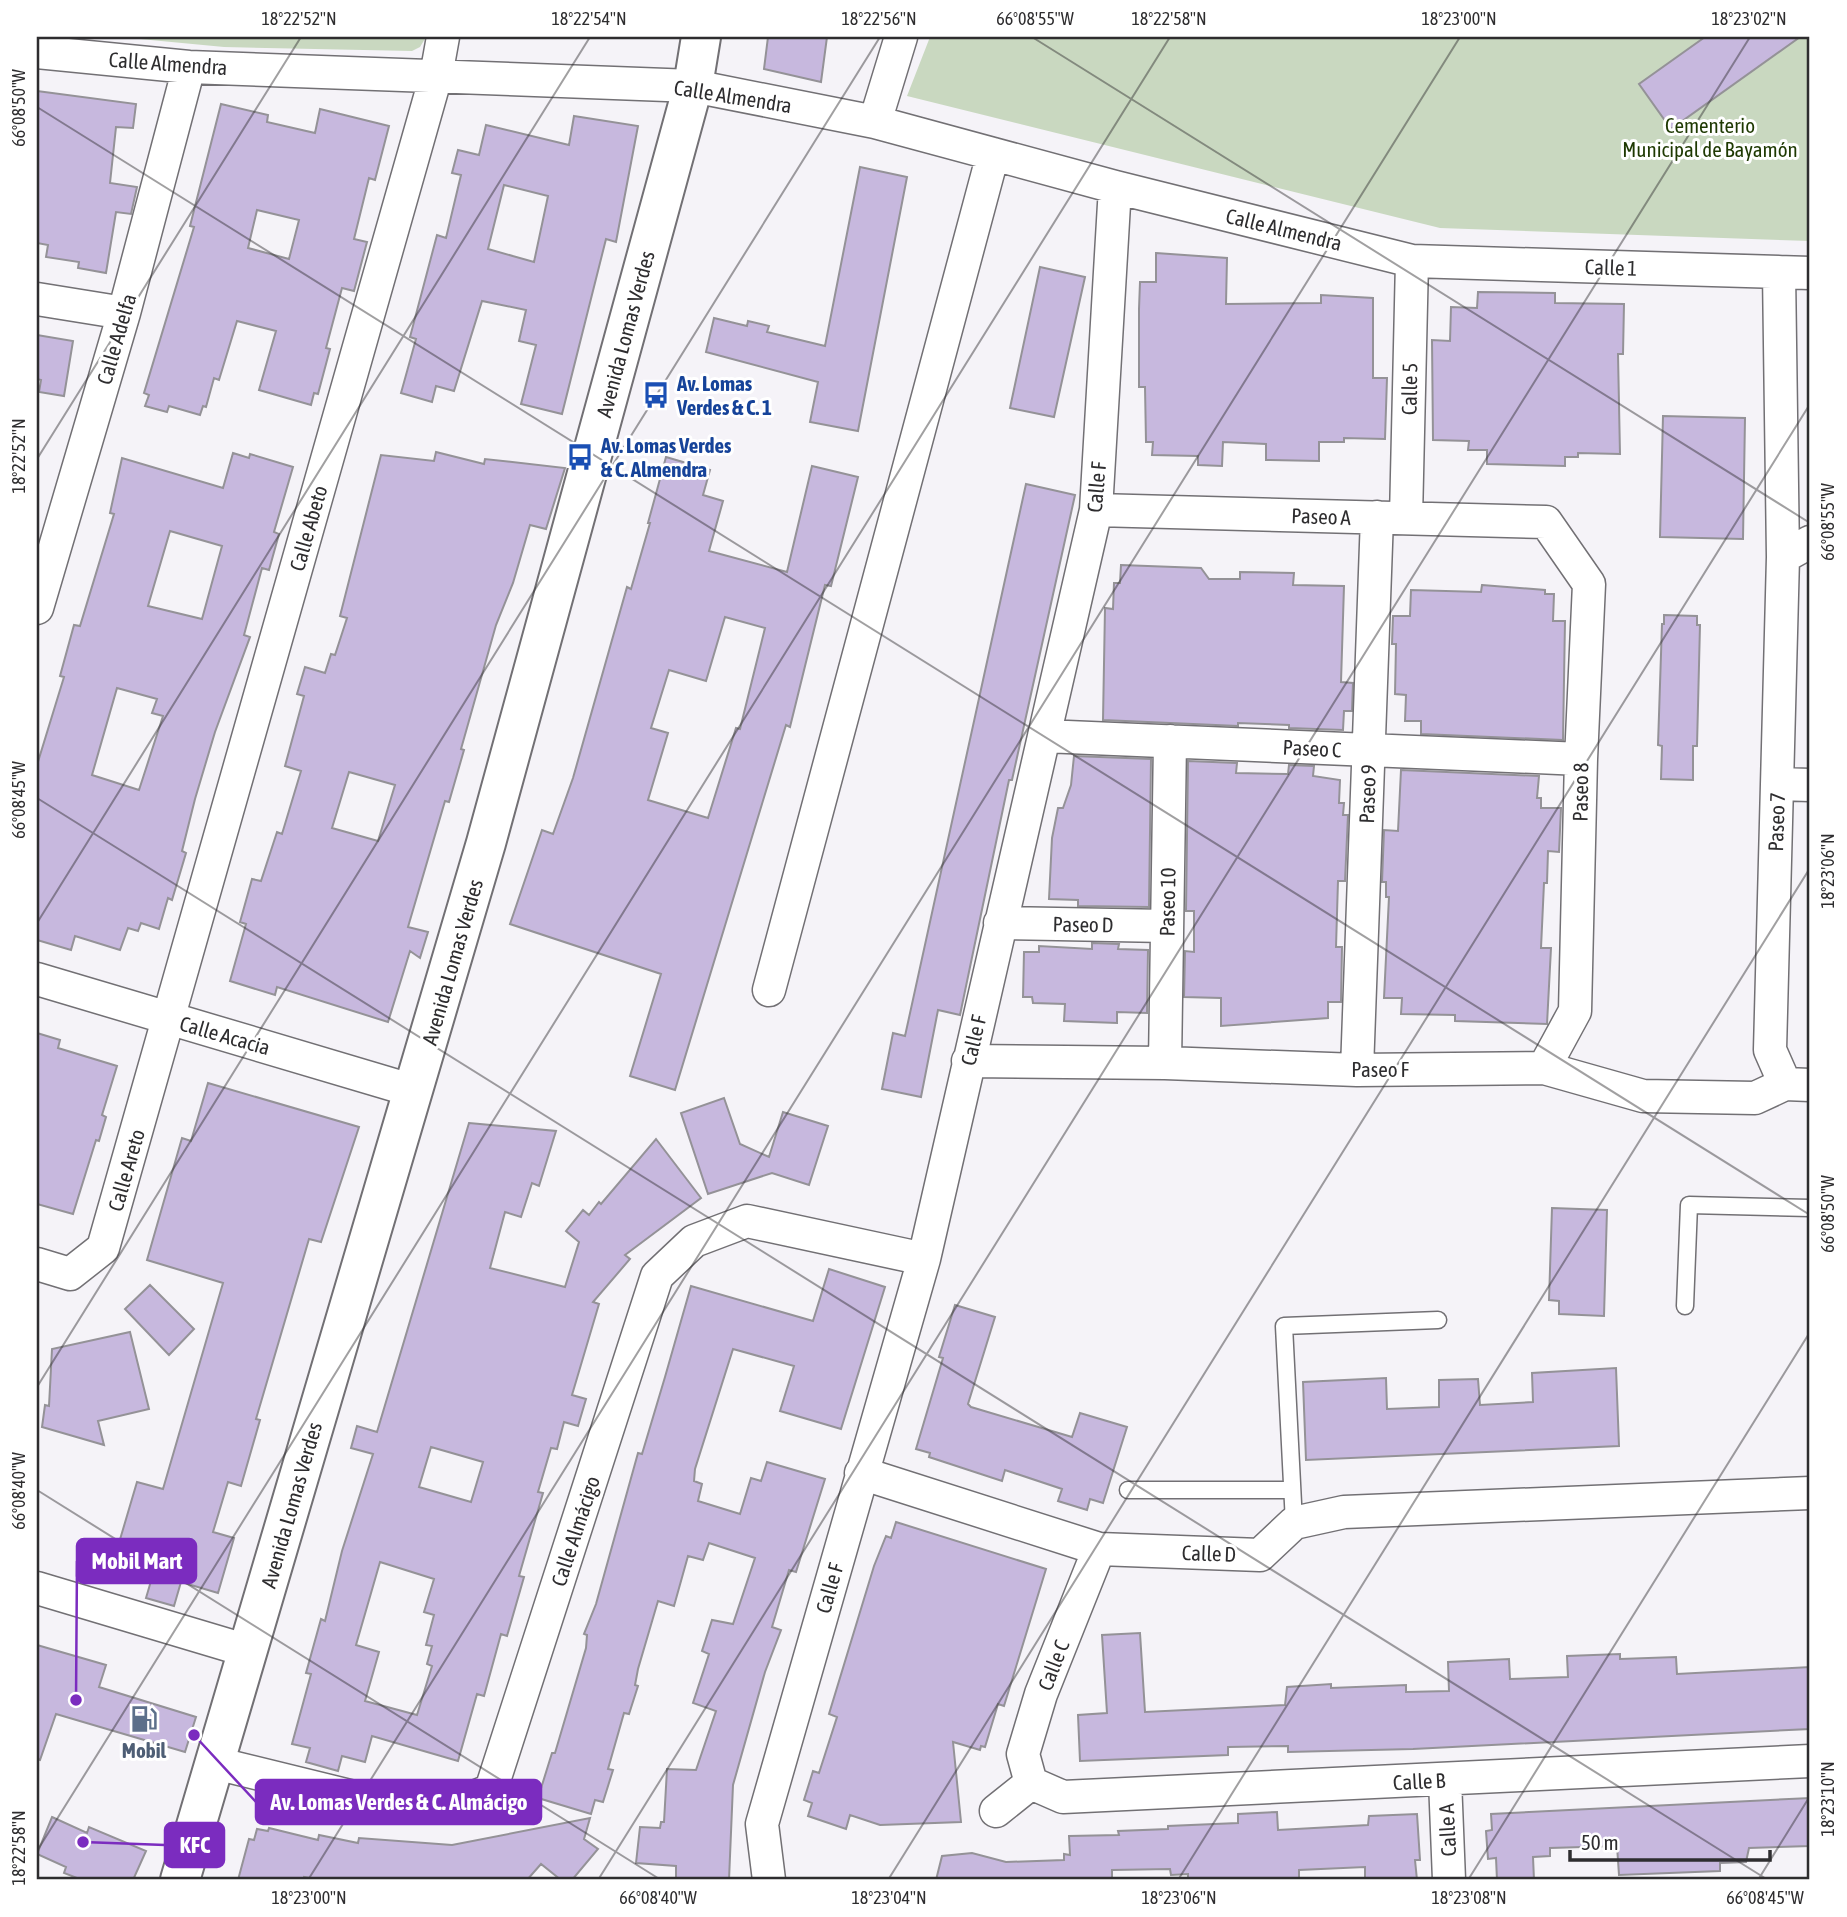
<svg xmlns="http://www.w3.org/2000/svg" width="1847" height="1917" font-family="'Asap Condensed',sans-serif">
  <rect width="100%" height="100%" fill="#f5f3f8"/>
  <path fill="#c9d8c0" d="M119,37H426L420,47L412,51L224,47Z
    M930,37H1810V241L1440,228L907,96Z"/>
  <path fill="#c7b8de" stroke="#949297" stroke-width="2" fill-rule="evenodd" d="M768,37H827L821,82L764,69Z
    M1705,37H1800L1671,129L1639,84Z
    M37,91L136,104L133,128L116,127L110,183L137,187L131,214L116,212L106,273L78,268L79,262L46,257L48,245L37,243Z
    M221,104L268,115L267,122L315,133L320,109L389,126L375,180L369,178L354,239L367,242L354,291L342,288L326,348L330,349L318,394L314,393L311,405L259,390L276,331L237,321L219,380L214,378L206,407L203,406L200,415L169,406L167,412L145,406L149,395L144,393L194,227L190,226ZM257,210L299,220L289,259L248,248Z
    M574,116L638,126L616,242L606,239L562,414L521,404L536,345L519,341L526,310L482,301L454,391L436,386L432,402L401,393L416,339L410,337L437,235L446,238L461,175L452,173L458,150L479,155L486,125L569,145ZM504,185L548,196L534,262L488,249Z
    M860,167L907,177L858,431L810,422L818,382L706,352L714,318L747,326L748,321L769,326L767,332L825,346Z
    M1156,253L1227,258L1226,304L1321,303V295L1373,298V378H1387L1385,439L1344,438V442H1319V461L1266,460V444L1223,442L1222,466L1198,465V456L1152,455L1153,442H1146L1145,387H1139V309L1140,282H1156Z
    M1040,267L1085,277L1054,417L1010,408Z
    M1478,292L1555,293V303L1624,304L1623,354H1618L1620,454L1578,453V457H1565V466L1487,464V450H1468L1469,441L1433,440L1432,340L1450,341L1451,307L1477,308Z
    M37,335L73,341L64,396L39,392L41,380L37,379Z
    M1663,416L1745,418L1743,539L1660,537Z
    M436,452L484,464L485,459L565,468L546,529L530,525L513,583L496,625L461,749L464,750L449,802L445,801L408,927L428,932L420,958L410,951L388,1022L277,987L275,995L230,981L246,924L240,922L252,879L261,881L277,832L282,834L301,771L285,766L304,696L297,694L305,667L325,673L331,654L335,655L347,618L340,616L381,455L434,461ZM349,772L395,785L378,841L332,828Z
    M233,453L249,458L250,454L293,467L274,532L279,534L269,570L262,568L244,635L250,637L215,732L195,799L182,851L186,853L172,900L168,898L159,929L141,923L138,931L128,928L120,950L75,936L71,950L37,940V765L64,677L60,676L74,625L80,626L114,514L110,513L122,458L223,488ZM170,531L222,546L202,619L148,606ZM117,688L157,699L152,713L163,716L139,790L92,775Z
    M666,457L710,470L703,495L723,501L709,551L787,572L812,466L858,477L831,586L825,585L790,727L786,725L675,1090L630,1076L661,974L510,924L542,830L553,834L573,778L627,587L631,589L650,523H648ZM725,617L765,628L740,729L736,728L708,818L648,800L668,733L651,728L669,670L706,681Z
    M1026,484L1075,495L1012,780H1009L960,1015L938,1010L921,1097L882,1089L893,1033L905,1036Z
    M1121,565L1201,568L1209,579H1240V572L1294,573L1293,585L1344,586L1341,682L1353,683L1352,711H1344L1343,730L1289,728V725L1238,723V726L1103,720L1105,608L1113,609L1114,583H1120Z
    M1482,585L1545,590V594H1554L1553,621H1565L1563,740L1421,734V721H1405L1406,695L1395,694L1396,644H1392L1393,616H1410L1411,590L1481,592Z
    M1664,615L1697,616V625H1700L1697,746H1693V780L1661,779L1662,746L1658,745L1662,624H1664Z
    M1074,756L1151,759L1149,907L1078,906V900L1049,899L1052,838L1058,808H1063L1071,785Z
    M1188,761L1237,763L1236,773L1288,774L1289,765L1314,766L1313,776L1340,780L1339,803H1344L1343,815H1348L1345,881H1338L1336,947H1342L1341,1002H1328V1018L1221,1026V998L1184,997L1185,951L1194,952V911H1186Z
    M1401,770L1539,776L1537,798H1541V808H1561L1559,852L1548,851L1547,883H1544L1541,948H1551L1547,1024L1455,1021V1015L1401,1014L1402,998H1384L1389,897H1386V882H1382L1384,830L1398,831Z
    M1092,943L1119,944L1118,949L1148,950L1147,1013L1117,1012V1023L1064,1021L1065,1004L1033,1003L1032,997H1023L1024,952H1039V946L1092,949Z
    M37,1033L60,1040L58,1048L117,1066L102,1115L106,1117L99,1141L96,1140L73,1214L37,1204Z
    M208,1083L359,1127L321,1242L309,1239L256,1419L260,1420L241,1486L228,1482L213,1532L234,1538L218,1593L181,1582L174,1606L146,1598L156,1564L116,1553L137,1482L163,1489L223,1283L147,1260L182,1138L191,1141Z
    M724,1098L740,1144L769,1157L783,1112L828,1126L809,1185L772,1173L708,1194L681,1113Z
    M469,1123L556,1131L539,1186L532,1183L521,1217L505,1212L490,1268L565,1287L579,1242L566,1231L583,1210L589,1215L599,1202L601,1204L656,1139L701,1198L625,1255L630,1259L593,1302L599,1304L572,1395L586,1399L578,1426L564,1422L557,1449L551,1448L538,1492L543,1493L519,1576L524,1577L507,1636L501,1634L484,1696L477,1694L458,1761L372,1736L365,1762L342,1756L338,1771L306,1762L310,1748L292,1744L311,1674L306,1673L321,1619L325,1621L342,1551L373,1454L351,1448L357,1426L377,1432ZM431,1447L483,1462L471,1502L419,1487ZM380,1562L434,1579L424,1612L434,1615L426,1645L432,1646L427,1664L432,1666L417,1715L365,1701L379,1652L356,1645Z
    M1552,1208L1607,1210L1604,1316L1559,1314V1301L1549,1300Z
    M829,1269L885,1287L841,1429L780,1411L794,1366L733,1349L695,1469L694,1481L702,1484L698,1501L740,1514L751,1478L761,1481L767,1462L825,1479L796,1572L789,1570L772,1627L781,1630L765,1672L733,1785L729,1880H676V1866L636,1863L640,1827L660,1828L661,1822H664L667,1769L696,1770L716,1711L693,1703L709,1654L702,1651L712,1620L733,1624L755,1558L709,1543L703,1560L688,1556L674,1606L658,1601L638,1669L635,1685L638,1686L629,1714L624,1713L608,1769L613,1770L603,1802L595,1800L591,1814L538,1798L552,1753H555L586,1648L587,1635L584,1634L596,1604L638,1453L642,1454L665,1377L691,1286L813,1321Z
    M150,1285L194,1329L169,1355L125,1309Z
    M955,1305L995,1317L968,1404L971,1407L1072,1437L1080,1413L1127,1427L1103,1503L1090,1499L1087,1510L1058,1501L1062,1489L1005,1470L1002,1481L929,1457L930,1453L916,1449L943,1358L939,1357Z
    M130,1332L149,1409L98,1421L104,1445L42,1427L45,1405L49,1406L52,1349Z
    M1616,1368L1619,1446L1306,1460L1303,1382L1386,1378L1387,1409L1439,1407V1380L1478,1379L1480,1405L1533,1402L1532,1373Z
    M896,1522L1046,1569L1004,1706L998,1704L985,1747L981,1746L980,1750L953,1742L961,1822L880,1825L850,1815L846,1829L808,1816L812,1803L804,1800L813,1771L819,1773L837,1717L829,1714L874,1566L886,1536L891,1538Z
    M1140,1633L1145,1712L1285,1705L1287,1687L1331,1684V1688L1406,1685V1692L1449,1691L1448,1662L1509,1659L1510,1679L1568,1677L1567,1656L1620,1654V1659L1676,1657L1677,1674L1810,1667V1729L1413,1749L1288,1752V1746L1228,1747V1755L1080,1761L1078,1715L1107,1713L1102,1635Z
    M37,1645L106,1665L99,1687L196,1717L185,1752L56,1714L40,1760L37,1759Z
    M1810,1798V1846L1749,1848L1746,1862L1720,1863V1871L1619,1875L1617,1846L1550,1848V1856L1533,1857L1534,1880H1497L1496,1858L1488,1859L1486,1831L1492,1830L1491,1814Z
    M1277,1812L1278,1830L1368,1825L1369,1816L1417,1814L1420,1860H1415L1417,1880H1365V1867L1299,1870V1879L1280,1880H1188V1874L1171,1875L1170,1869L1112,1870V1880H936L942,1856L972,1853L1006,1862L1064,1860V1854L1070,1855L1069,1836L1119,1835L1118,1831L1168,1829V1826L1238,1823V1814Z
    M52,1817L87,1833L89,1827L146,1851L133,1880H82L64,1873L66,1867L37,1854Z
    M590,1818L584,1839L598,1849L572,1880H561L541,1864L527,1880H321L304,1877L303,1880H238L249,1839L254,1840L257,1829L268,1831L269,1828L318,1840L319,1835L358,1843L359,1838L452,1845Z"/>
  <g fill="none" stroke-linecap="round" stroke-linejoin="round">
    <defs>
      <path id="lane" d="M1685,1306L1689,1205L1810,1208
        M1128,1490H1292
        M1294,1523L1284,1326L1438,1320"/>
      <path id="street" d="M37,52L189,67L693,86L875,122L1115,187L1412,261L1810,273
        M875,122L901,37
        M1779,272L1783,557L1770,1050L1785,1084
        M37,299L124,313
        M1096,510L1546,522L1589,584L1581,759L1575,1011L1544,1068
        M1406,518L1412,261
        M1783,557L1810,542
        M37,608L124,313L189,67
        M1044,736L1581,759
        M1777,784L1810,785
        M1000,923L1167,926
        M37,979L414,1091
        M769,990L993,154
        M968,1061L1165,1063L1357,1070L1544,1068L1643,1096L1755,1098L1785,1084L1810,1085
        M1165,1063L1170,741
        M1357,1070L1377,517
        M37,1264L70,1274L103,1248L436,76L443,37
        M861,1473L1099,1549L1260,1555L1294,1523L1344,1512L1810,1493
        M37,1588L248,1651
        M215,1763L358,1798L462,1802L491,1790L657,1276L694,1241L747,1221L924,1259
        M1445,1780L1449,1880
        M1031,1783L1063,1797L1810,1761
        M1031,1783L1023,1754L1041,1694L1099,1549
        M996,1811L1031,1783
        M769,1880L762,1824L924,1259L1096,510L1115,187"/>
      <path id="secondary" d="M180,1880L486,843L693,86L701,37"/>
    </defs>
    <use href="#lane" stroke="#727074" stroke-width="19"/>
    <use href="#street" stroke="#727074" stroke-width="35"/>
    <use href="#secondary" stroke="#727074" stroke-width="42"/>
    <use href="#lane" stroke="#fff" stroke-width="16"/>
    <use href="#street" stroke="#fff" stroke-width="32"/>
    <use href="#secondary" stroke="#fff" stroke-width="38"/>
  </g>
  <path fill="none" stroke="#2e2d2f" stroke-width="2" stroke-opacity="0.45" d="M1032,37L1810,523M37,107L1810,1215M37,459L301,37M37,798L1768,1880M37,923L590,37M37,1387L880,37M37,1490L661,1880M37,1851L1170,37M308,1880L1460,37M598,1880L1750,37M888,1880L1810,404M1178,1880L1810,868M1468,1880L1810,1332M1758,1880L1810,1796"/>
  <defs>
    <symbol id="bus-bare" viewBox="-9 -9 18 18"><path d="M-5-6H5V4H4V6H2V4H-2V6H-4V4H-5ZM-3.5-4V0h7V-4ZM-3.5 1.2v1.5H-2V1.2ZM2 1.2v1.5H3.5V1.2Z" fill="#1a4fb4" stroke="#fff" stroke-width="2.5" paint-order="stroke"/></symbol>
    <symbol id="fuel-bare" viewBox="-9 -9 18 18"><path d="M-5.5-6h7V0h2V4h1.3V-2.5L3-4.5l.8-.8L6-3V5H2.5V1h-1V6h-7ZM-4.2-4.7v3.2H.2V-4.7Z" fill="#5c6f8a" stroke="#fff" stroke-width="2.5" paint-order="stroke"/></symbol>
  </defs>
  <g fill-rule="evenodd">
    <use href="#bus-bare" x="637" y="376" width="38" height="38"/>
    <use href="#bus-bare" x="561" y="438" width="38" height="38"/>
    <use href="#fuel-bare" x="125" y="1700" width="38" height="38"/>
  </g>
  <g text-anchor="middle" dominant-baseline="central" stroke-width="6" stroke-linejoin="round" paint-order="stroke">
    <g font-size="21" fill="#2e2d2f" stroke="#fff">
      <text transform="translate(168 63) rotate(4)">Calle Almendra</text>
      <text transform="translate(733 96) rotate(9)">Calle Almendra</text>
      <text transform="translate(1284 229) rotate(14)">Calle Almendra</text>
      <text transform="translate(1611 267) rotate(2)">Calle 1</text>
      <text transform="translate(625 334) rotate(-75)">Avenida Lomas Verdes</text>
      <text transform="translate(116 339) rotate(-74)">Calle Adelfa</text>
      <text transform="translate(1409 389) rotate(-89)">Calle 5</text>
      <text transform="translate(1096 487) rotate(-85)">Calle F</text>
      <text transform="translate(1321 516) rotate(2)">Paseo A</text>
      <text transform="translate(308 528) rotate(-74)">Calle Abeto</text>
      <text transform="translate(1312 748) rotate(3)">Paseo C</text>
      <text transform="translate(1580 792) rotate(-89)">Paseo 8</text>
      <text transform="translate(1367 794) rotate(-88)">Paseo 9</text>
      <text transform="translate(1776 822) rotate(-88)">Paseo 7</text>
      <text transform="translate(1167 902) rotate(-89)">Paseo 10</text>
      <text transform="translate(1083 924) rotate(1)">Paseo D</text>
      <text transform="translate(452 962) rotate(-74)">Avenida Lomas Verdes</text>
      <text transform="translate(225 1035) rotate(16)">Calle Acacia</text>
      <text transform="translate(973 1040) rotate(-77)">Calle F</text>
      <text x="1380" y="1069">Paseo F</text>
      <text transform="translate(126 1170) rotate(-74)">Calle Areto</text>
      <text transform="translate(291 1505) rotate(-74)">Avenida Lomas Verdes</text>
      <text transform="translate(575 1531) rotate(-72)">Calle Almácigo</text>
      <text transform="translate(1209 1553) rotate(2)">Calle D</text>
      <text transform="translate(829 1588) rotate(-74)">Calle F</text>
      <text transform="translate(1053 1665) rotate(-69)">Calle C</text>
      <text transform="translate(1419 1781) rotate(-3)">Calle B</text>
      <text transform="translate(1447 1830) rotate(-93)">Calle A</text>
    </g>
    <g font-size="21" fill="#1e3902" stroke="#fff">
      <text x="1710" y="125">Cementerio<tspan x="1710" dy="24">Municipal de Bayamón</tspan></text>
    </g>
    <g font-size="21" font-weight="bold" fill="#164399" stroke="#fff" text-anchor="start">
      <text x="677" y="383">Av. Lomas<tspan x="677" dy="24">Verdes &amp; C. 1</tspan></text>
      <text x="601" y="445">Av. Lomas Verdes<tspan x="601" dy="24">&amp; C. Almendra</tspan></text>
    </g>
    <g font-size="21" font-weight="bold" fill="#4e5e75" stroke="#fff">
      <text x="144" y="1750">Mobil</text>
    </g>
  </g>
  <path fill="none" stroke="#7b2cbf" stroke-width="2.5" d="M76 1700L77 1561M194 1735L256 1802M83 1842L165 1845"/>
  <g fill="#7b2cbf" stroke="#fff" stroke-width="2.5">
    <circle cx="76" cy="1700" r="7"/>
    <circle cx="194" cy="1735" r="7"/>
    <circle cx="83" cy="1842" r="7"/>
  </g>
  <g fill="#7b2cbf" stroke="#7b2cbf" stroke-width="2.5">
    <rect x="77" y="1539" width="119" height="44" rx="7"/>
    <rect x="256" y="1780" width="285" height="44" rx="7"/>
    <rect x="165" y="1823" width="59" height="44" rx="7"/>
  </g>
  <g font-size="23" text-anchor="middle" font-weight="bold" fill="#fff">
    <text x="137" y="1569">Mobil Mart</text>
    <text x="399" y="1810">Av. Lomas Verdes &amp; C. Almácigo</text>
    <text x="195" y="1853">KFC</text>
  </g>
  <rect width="1847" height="1917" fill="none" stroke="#ffffff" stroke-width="77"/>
  <path d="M1570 1850v10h200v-10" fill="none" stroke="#2e2d2f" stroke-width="3.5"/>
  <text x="1581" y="1850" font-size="21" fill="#2e2d2f" stroke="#ffffff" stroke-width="5" paint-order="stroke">50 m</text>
  <rect x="38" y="38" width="1770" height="1840" fill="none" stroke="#2e2d2f" stroke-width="2.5"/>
  <g font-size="18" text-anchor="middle" fill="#2e2d2f">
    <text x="299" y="25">18°22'52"N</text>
    <text x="589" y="25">18°22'54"N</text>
    <text x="879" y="25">18°22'56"N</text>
    <text x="1035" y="25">66°08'55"W</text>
    <text x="1169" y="25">18°22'58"N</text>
    <text x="1459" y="25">18°23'00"N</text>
    <text x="1749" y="25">18°23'02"N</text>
    <text transform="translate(19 108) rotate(-90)" y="6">66°08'50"W</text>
    <text transform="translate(19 456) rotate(-90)" y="6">18°22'52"N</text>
    <text transform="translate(1828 522) rotate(-90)" y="6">66°08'55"W</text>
    <text transform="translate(19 800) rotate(-90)" y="6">66°08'45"W</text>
    <text transform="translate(1828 871) rotate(-90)" y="6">18°23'06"N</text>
    <text transform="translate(1828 1214) rotate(-90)" y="6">66°08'50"W</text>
    <text transform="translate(19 1491) rotate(-90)" y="6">66°08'40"W</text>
    <text transform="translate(1828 1799) rotate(-90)" y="6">18°23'10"N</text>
    <text transform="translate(19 1848) rotate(-90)" y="6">18°22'58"N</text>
    <text x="309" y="1904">18°23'00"N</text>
    <text x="658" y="1904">66°08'40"W</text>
    <text x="889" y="1904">18°23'04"N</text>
    <text x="1179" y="1904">18°23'06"N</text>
    <text x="1469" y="1904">18°23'08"N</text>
    <text x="1765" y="1904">66°08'45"W</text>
  </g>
</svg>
